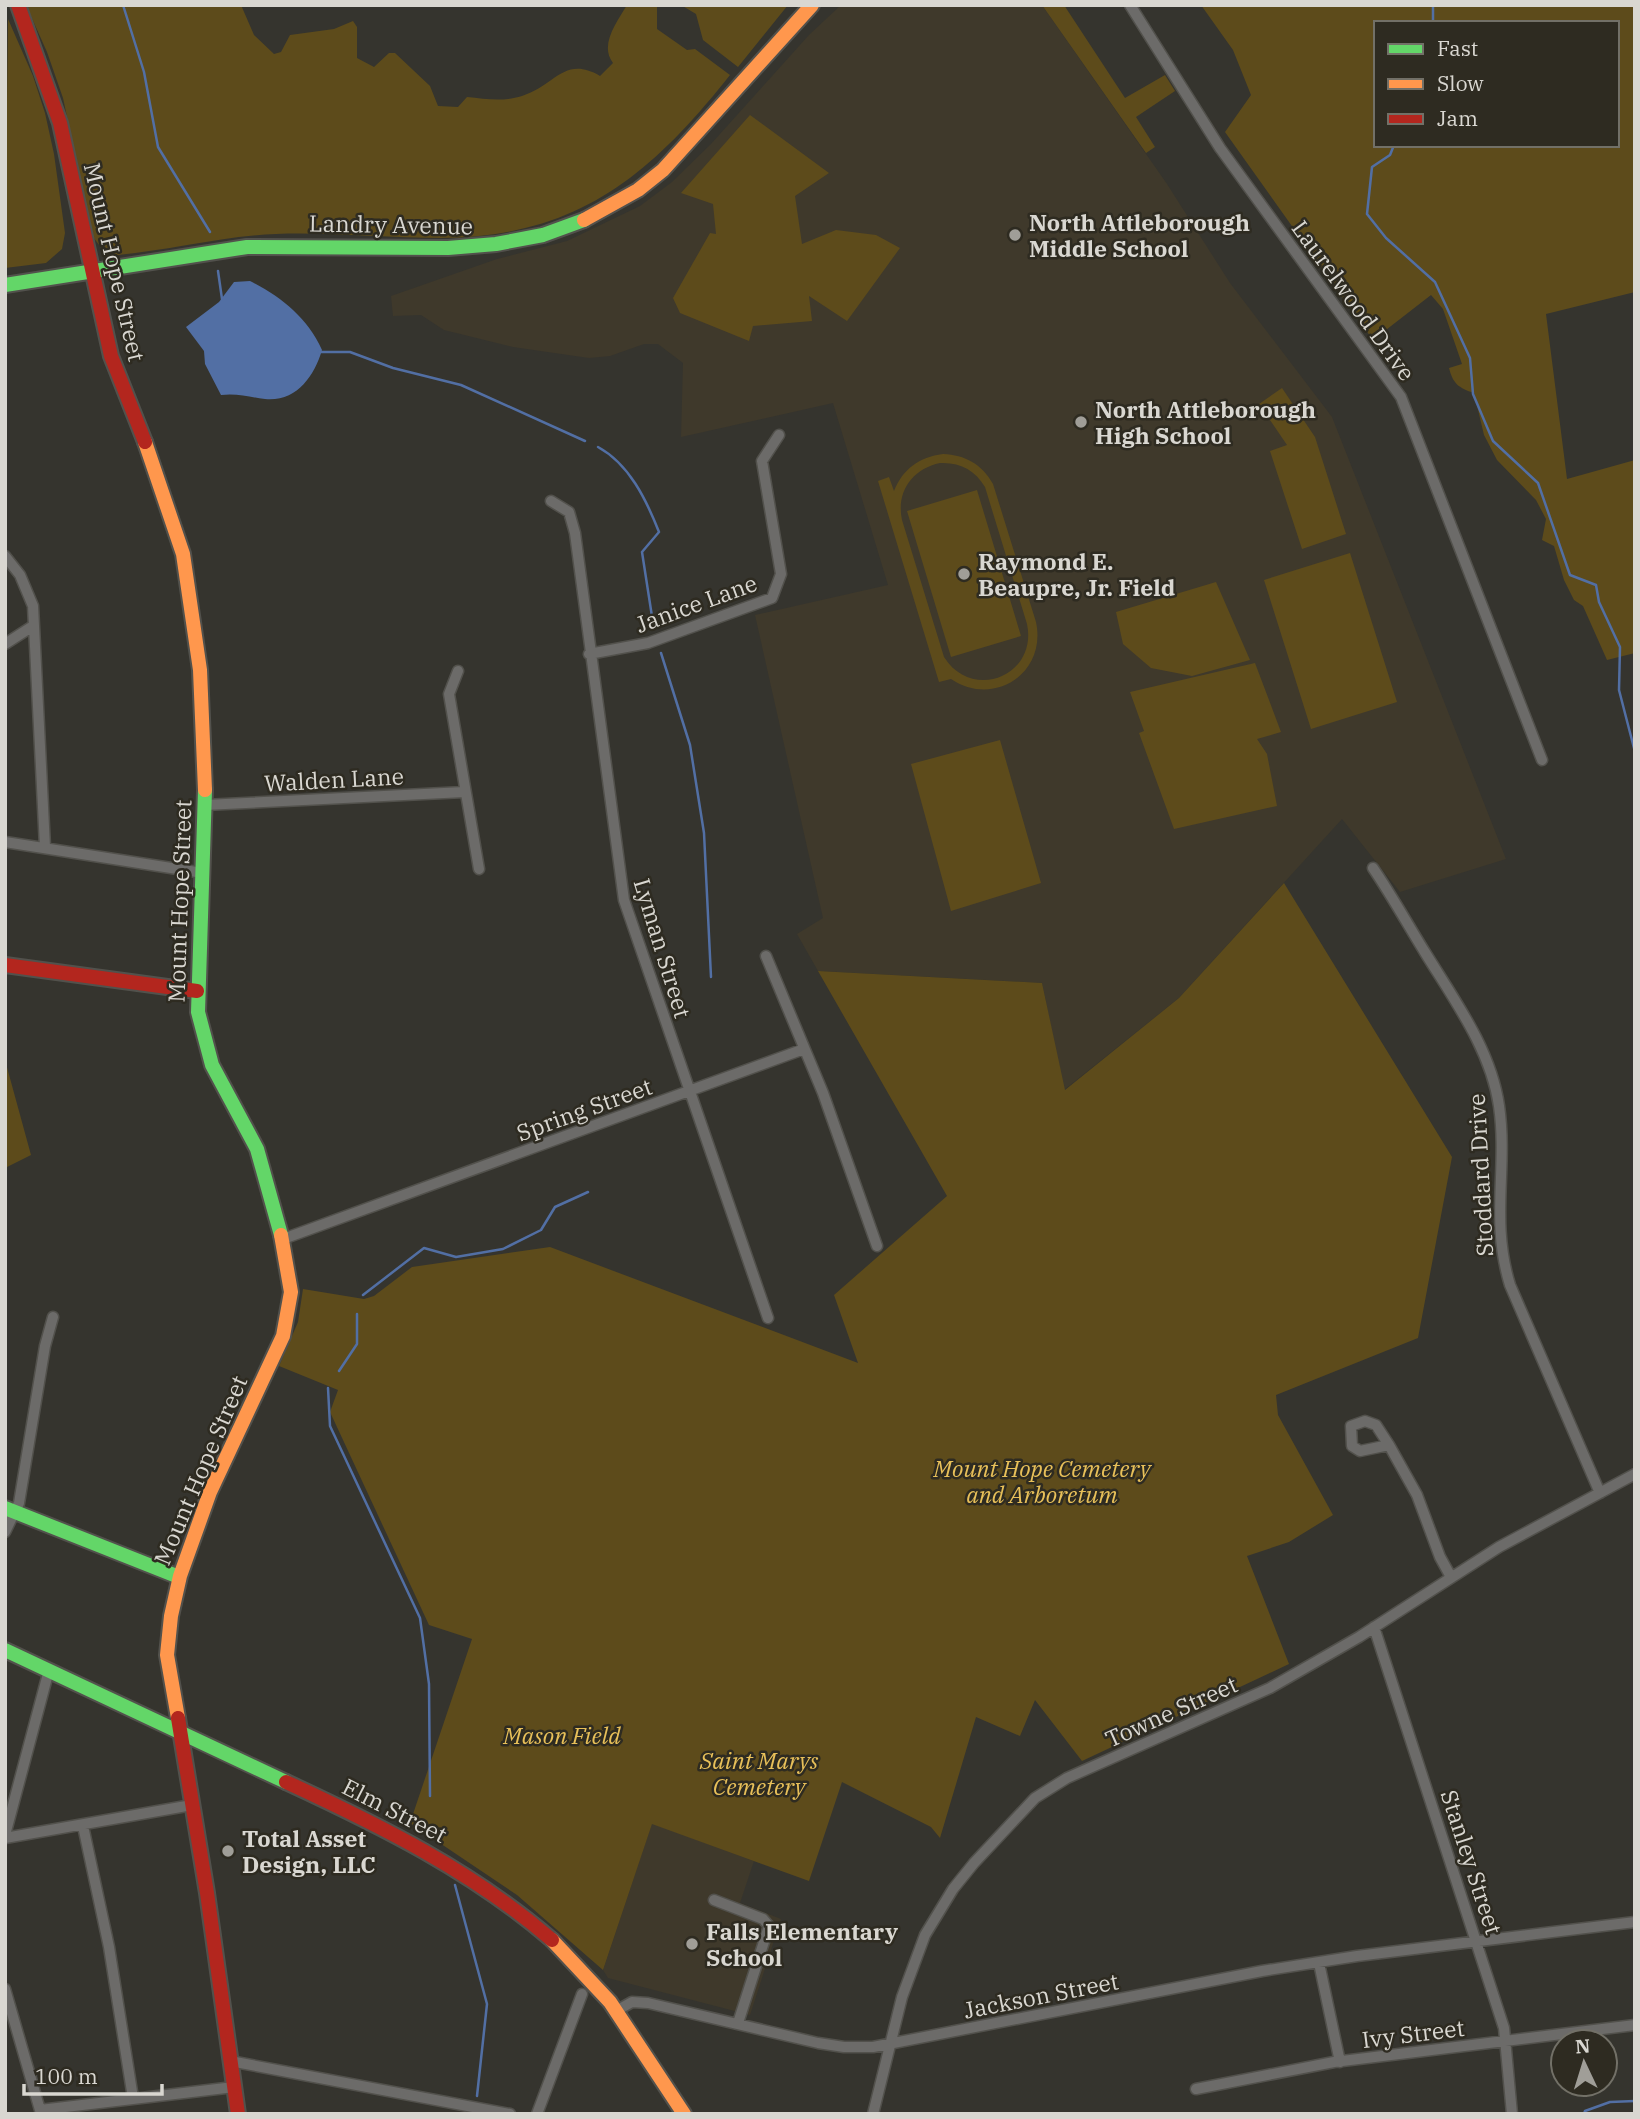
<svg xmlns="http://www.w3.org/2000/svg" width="1640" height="2119" font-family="'IBM Plex Serif',serif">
  <rect width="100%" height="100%" fill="#35342e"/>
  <path fill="#3f392b" d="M841,5H1042L1167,184L1230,283L1332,417L1506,859L1400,892L1342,819L1179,998L1064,1090L1042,983L818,971L797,934L823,918L755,615L888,585L833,403L681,437L683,363L658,344H644L610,356L589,358L513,347L444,330L421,315L393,316L391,296L497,259L567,241L640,206L672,182L711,144L809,35Z
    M652,1823L754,1861L740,1903L781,1919L750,2015L608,1978L603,1970Z"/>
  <path fill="#5d4b1b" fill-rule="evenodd" d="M26,5H241L254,35L274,54L281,52L290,35L334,29L353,21L357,27V58L374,67L389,53H395L430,86L438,106L458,107L467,97C486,99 503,102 522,96C555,86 564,55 600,76L613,63C599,45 617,22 627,5H657V29L687,50L695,49L730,75C650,176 577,237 441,238C386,238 331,232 276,234C223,236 171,250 118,255L103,250L93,237L63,98L47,52Z
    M681,5H788L738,67L703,40L696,14Z
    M1042,5H1064L1125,98L1165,75L1175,91L1136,117L1155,147L1146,153Z
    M1201,5H1635V292L1546,314L1567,479L1635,460V653L1607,660L1583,606L1574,600L1564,580L1554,546L1542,540L1546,519L1536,500L1497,460L1484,435L1474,393C1459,388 1453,384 1449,368L1462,364L1443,309L1431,295L1373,340L1225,132L1251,95L1233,50ZM1376,23H1617V145H1376Z
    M8,19L33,76L45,113L54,154L65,233L62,249L46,263L5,268Z
    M750,115L829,173L795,196L802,244L836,230L876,235L900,248L847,321L809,296L812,321L753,326L749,341L680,313L673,298L710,233L716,234L713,204L681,193Z
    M1282,388L1315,437L1346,534L1302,549L1270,451L1287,445L1259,404Z
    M943,454C965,455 982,464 993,484L1036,622C1047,673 994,708 951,679L939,682L878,481L889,477L894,491C903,469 919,457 943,454ZM940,463C960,462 975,470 985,487L1027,624C1038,676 972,702 944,657L902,520C896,492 912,469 940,463Z
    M977,490L1021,636L951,657L907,511Z
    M1350,553L1397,702L1311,729L1264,580Z
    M1216,582L1250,660L1192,676L1151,668L1123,644L1116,612Z
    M1255,663L1281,732L1257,739L1267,754L1277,806L1174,829L1139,733L1144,731L1130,692Z
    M1000,740L1041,883L951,911L911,764Z
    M1284,883L1452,1157L1418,1338L1276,1395L1278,1415L1333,1515L1289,1542L1247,1556L1289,1664L1082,1761L1035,1700L1020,1736L976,1717L940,1838L931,1827L842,1782L809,1881L652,1824L603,1970L517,1895L410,1823L472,1639L429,1625L330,1412L338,1390L279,1366L298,1322L303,1289L364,1299L374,1296L412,1267L550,1247L858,1363L834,1295L947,1196L818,971L1042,983L1065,1090L1179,998Z
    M5,1060L31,1155L5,1168Z"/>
  <path fill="#526fa4" d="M250,281C281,297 307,317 322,350C314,377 296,402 265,399C249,397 237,393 221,395L205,364L204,351L186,327L219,302L234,282Z"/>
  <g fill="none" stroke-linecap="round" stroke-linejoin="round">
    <path stroke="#526fa4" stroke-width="2.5" d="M123,5L144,72L158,147L210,232
      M1433,23V5
      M1394,145L1390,155L1372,167L1367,214L1386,238L1435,282L1470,358L1473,394L1493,441L1538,483L1570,575L1596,585L1599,602L1620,647L1619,690L1635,752
      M218,271L222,299
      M319,352H350L393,368L461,385L585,441
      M598,447C629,464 646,499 659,532L642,552L653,623
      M661,653L690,745L704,833L711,977
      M363,1295L424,1248L456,1257L503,1249L541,1230L555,1207L588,1192
      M339,1371L357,1344V1314
      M328,1388L330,1426L420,1618L429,1684L430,1796
      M455,1885L487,2004L477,2096
      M1584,2114L1585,2111L1610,2102L1635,2101"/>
    <defs>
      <path id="street" d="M1130,5L1220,148L1401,397L1542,760
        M551,501L569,512L575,533L624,900L768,1318
        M5,556L20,575L33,606L45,847
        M5,644L33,626
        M589,654L648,643L772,598L781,574L762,461L779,435
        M458,671L449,694L479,869
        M205,805L464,792
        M5,842L203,873
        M1373,868C1392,896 1408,925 1426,954C1455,1001 1491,1050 1499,1106C1508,1169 1490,1220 1510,1285L1600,1493
        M766,956L823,1093L877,1246
        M283,1239L804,1049
        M1389,1445L1376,1425L1365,1421L1351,1426L1352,1446L1360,1451L1389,1445L1417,1495L1440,1557L1451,1577
        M5,1532L19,1503L45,1346L53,1317
        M1374,1627L1504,2028L1512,2114
        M83,1826L109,1947L133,2098
        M5,1835L49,1670
        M5,1838L192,1805
        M714,1900L763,1919L769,1926L738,2023
        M1319,1963L1340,2062
        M5,1989L40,2110L234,2087
        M616,2011L632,2002L648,2003L818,2043L844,2047H873L1262,1971L1357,1956L1635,1922
        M230,2061L510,2114
        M1196,2089L1334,2062L1635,2025
        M537,2114L582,1994
        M873,2114L902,1997L925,1935L953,1889L974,1863L1035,1798L1067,1778L1270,1688L1359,1637L1499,1547L1635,1474"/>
      <path id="fast" d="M5,285L247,247L448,248L496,244L543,235L584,220
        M205,790L198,1012L212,1065L257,1149L281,1235
        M5,1508L179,1577
        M5,1650L286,1782"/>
      <path id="slow" d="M584,220L638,190L663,170L812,5
        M145,442L183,554L200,670L205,790
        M178,1718L167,1655L171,1616L180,1576L210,1492L283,1336L291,1292L281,1235
        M552,1940L610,2002L684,2114"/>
      <path id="jam" d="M18,5L60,123L111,356L145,442
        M5,965L197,991
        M178,1718L207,1893L238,2114
        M286,1782C381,1826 472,1871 552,1940"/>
    </defs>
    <use href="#street" stroke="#52514c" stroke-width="13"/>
    <use href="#fast" stroke="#52514c" stroke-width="18"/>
    <use href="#slow" stroke="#52514c" stroke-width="18"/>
    <use href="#jam" stroke="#52514c" stroke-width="18"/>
    <use href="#street" stroke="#6c6b69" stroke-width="10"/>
    <use href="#fast" stroke="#63d668" stroke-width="14"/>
    <use href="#slow" stroke="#ff974d" stroke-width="14"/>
    <use href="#jam" stroke="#b3261e" stroke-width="14"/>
  </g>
  <g fill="#a09e98" stroke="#2e2b21" stroke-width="2.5">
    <circle cx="1015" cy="235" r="7"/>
    <circle cx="1081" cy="422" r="7"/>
    <circle cx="964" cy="574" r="7"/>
    <circle cx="228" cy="1851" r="7"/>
    <circle cx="692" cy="1944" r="7"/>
  </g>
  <g text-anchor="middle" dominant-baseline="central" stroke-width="5" stroke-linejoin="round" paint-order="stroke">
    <g font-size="23" font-weight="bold" fill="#d9d7d1" stroke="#2e2b21" text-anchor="start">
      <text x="1029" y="222">North Attleborough<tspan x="1029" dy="26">Middle School</tspan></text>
      <text x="1095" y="409">North Attleborough<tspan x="1095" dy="26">High School</tspan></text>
      <text x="978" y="561">Raymond E.<tspan x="978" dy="26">Beaupre, Jr. Field</tspan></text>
      <text x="242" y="1838">Total Asset<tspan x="242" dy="26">Design, LLC</tspan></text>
      <text x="706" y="1931">Falls Elementary<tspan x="706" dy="26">School</tspan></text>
    </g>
    <g font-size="23" fill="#d9d7d1" stroke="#2e2b21">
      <text transform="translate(391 224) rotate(1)">Landry Avenue</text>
      <text transform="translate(115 262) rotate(77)">Mount Hope Street</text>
      <text transform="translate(1354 300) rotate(54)">Laurelwood Drive</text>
      <text transform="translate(696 603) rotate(-20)">Janice Lane</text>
      <text transform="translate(334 779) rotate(-3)">Walden Lane</text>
      <text transform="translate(179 901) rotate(-88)">Mount Hope Street</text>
      <text transform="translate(663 948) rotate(73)">Lyman Street</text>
      <text transform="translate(584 1109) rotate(-20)">Spring Street</text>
      <text transform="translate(1480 1175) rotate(-93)">Stoddard Drive</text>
      <text transform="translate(200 1470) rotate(-67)">Mount Hope Street</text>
      <text transform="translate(1171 1711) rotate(-24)">Towne Street</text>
      <text transform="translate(395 1810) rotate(27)">Elm Street</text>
      <text transform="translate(1472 1862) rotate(72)">Stanley Street</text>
      <text transform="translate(1041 1995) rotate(-11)">Jackson Street</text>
      <text transform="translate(1413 2033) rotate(-7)">Ivy Street</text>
    </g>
    <g font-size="23" font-style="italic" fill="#e8c059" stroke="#2e2b21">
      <text x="1042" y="1468">Mount Hope Cemetery<tspan x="1042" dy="26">and Arboretum</tspan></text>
      <text x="562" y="1735">Mason Field</text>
      <text x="759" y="1760">Saint Marys<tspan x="759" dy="26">Cemetery</tspan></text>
    </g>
  </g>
  <rect width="1640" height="2119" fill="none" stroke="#d9d7d1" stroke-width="14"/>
  <rect x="1374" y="21" width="245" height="126" fill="#2e2b21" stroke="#727067" stroke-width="2"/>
  <rect x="1388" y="44" width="35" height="10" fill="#63d668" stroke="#727067" stroke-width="2"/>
  <text x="1437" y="56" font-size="21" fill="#d9d7d1">Fast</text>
  <rect x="1388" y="79" width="35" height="10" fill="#ff974d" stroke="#727067" stroke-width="2"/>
  <text x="1437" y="91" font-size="21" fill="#d9d7d1">Slow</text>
  <rect x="1388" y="114" width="35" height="10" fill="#b3261e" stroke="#727067" stroke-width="2"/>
  <text x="1437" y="126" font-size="21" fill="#d9d7d1">Jam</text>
  <g transform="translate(1584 2063) rotate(356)"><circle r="33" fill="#2e2b21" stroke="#727067" stroke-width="2"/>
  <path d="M0-5L12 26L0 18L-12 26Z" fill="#a09e98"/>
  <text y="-10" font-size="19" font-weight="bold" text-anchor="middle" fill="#d9d7d1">N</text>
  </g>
  <path d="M24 2084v10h138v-10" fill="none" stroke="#d9d7d1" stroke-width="3.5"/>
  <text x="35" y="2084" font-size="21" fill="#d9d7d1" stroke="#2e2b21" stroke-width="5" paint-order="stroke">100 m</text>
</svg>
